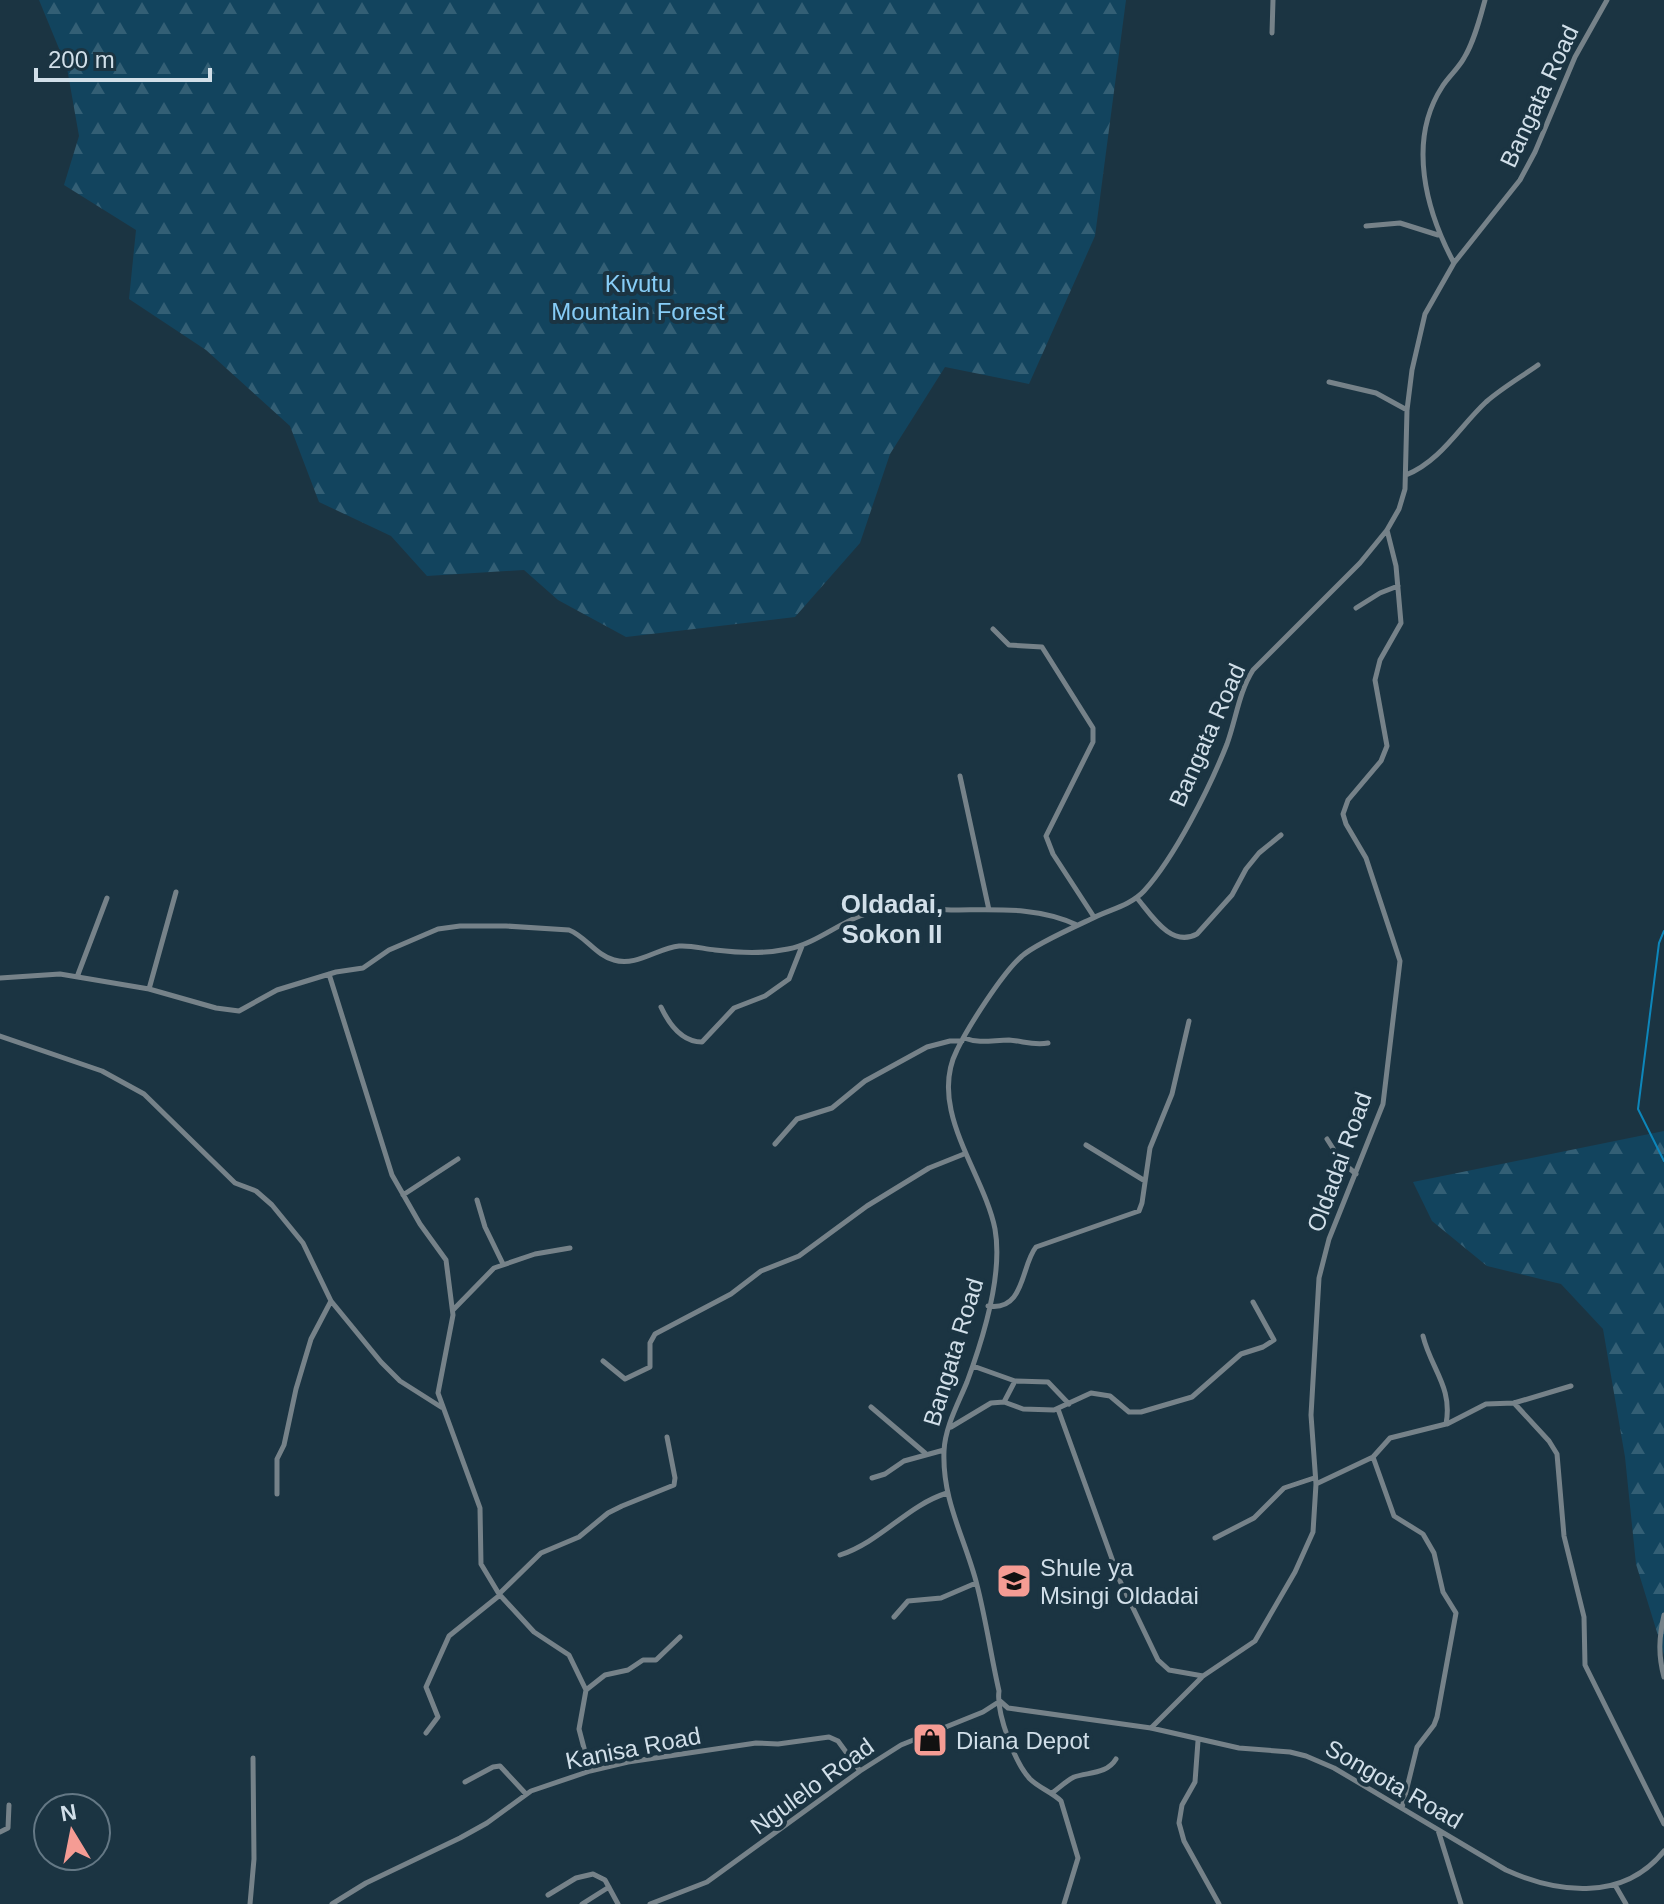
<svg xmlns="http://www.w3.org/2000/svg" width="1664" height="1904" font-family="Arial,sans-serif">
  <defs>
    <pattern id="forest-firs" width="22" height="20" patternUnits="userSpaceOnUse" patternTransform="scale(2)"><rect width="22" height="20" fill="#12445e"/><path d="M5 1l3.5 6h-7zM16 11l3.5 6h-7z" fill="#335f75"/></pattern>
  </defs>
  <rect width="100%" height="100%" fill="#1b3442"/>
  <path fill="url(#forest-firs)" d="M39,0H1126L1095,236L1029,384L945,367L890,454L860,543L795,617L626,637L558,600L524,570L427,576L391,536L319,502L290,426L206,350L129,299L136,230L64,185L79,136L67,68Z
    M1664,1131V1655L1636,1564L1625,1457L1603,1329L1561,1284L1487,1266L1432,1221L1413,1182Z"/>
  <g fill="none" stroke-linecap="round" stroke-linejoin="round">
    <path stroke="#0d86ba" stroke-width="2" d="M1664,931L1659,943L1638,1109L1664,1161"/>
    <path stroke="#768289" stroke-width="5" d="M1272,33L1273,0
      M1366,226L1400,223L1438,235
      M1454,263C1426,211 1407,141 1442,87C1448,77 1458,69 1464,58C1474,42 1480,18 1485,0
      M1329,382L1376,393L1407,410
      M1406,475C1441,461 1460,426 1486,402C1502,388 1521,377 1538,365
      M1356,608L1380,593L1398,586
      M993,629L1009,645L1042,647L1093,728V742L1046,836L1053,854L1094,917
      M960,776L989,910
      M1137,898C1152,916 1171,948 1197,934L1232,895L1246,869L1259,853L1281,835
      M329,974L392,1175L420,1224L446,1260L453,1315L438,1393L480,1508L481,1564L499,1594L534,1632L569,1655L586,1690L579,1729L590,1771
      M77,977L107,898
      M0,978L60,974L149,989L216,1008L239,1011L277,990L336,972L363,968L389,950L438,929L460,926H506L569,930C585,936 597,956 614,960C636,967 658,948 679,946C691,945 704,949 715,950C741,953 763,954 788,949C814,944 836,925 860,916C896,902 915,909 951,910C994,910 1037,906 1077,925
      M149,989L176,892
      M661,1007C669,1024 681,1042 702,1042L734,1008L765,996L789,979L802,946
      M0,1036L102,1071L144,1094L235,1183L256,1191L272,1205L303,1243L331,1301L381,1362L400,1381L441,1407
      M964,1038C980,1044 993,1040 1009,1040C1023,1041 1034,1046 1048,1043
      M1327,1139L1341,1161L1356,1174
      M775,1144L797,1119L832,1108L865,1081L927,1047L950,1041H962
      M1086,1145L1145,1181
      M403,1195L458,1159
      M477,1200L485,1227L503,1264
      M988,1306C1025,1312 1021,1265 1036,1247L1139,1211L1142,1203L1150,1148L1172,1094L1189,1021
      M453,1310L494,1268L535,1254L570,1248
      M603,1361L625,1379L650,1367V1343L655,1334L731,1294L761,1271L799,1256L867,1206L929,1168L964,1154
      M973,1366L1015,1381L1048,1382L1069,1404
      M1004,1402L1015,1381
      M1514,1403L1549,1441L1557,1454L1564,1536L1584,1617L1585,1665L1664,1824
      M871,1407L925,1453
      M1058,1409L1120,1581L1158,1660L1169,1670L1203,1676
      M1447,1424L1486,1404L1514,1403L1571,1386
      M951,1427L991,1403L1004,1402L1023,1409L1054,1410L1091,1393L1110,1396L1129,1412H1141L1192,1397L1241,1354L1263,1347L1274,1340L1253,1302
      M1373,1457L1394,1516L1423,1534L1434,1553L1443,1592L1456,1613L1437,1717L1434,1725L1417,1747L1402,1808
      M872,1478L885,1474L904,1461L944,1450
      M1316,1484L1373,1457L1390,1438L1446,1424C1453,1387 1431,1369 1423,1336
      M277,1494V1459L284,1445L296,1389L311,1339L331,1301
      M1215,1538L1254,1518L1284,1488L1314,1478
      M840,1555C882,1541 906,1506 947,1493
      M499,1594L541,1553L579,1537L608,1513L622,1506L674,1485L675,1478L667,1437
      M1664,1615C1659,1637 1658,1655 1664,1677
      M894,1617L908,1601L941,1598L976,1583
      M586,1690L605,1675L628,1670L643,1660H656L680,1637
      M1000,1701L1008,1708L1151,1728L1239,1748L1290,1752L1306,1756L1334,1768L1506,1870C1559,1894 1624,1901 1664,1851
      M1151,1728L1203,1676L1255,1641L1295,1572L1313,1532L1316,1484L1311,1415L1319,1278L1329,1239L1383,1104L1400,961L1366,858L1346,824L1343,814L1348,800L1381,761L1387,746L1375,680L1380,660L1401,623L1396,566L1387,530
      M426,1733L438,1717L426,1687L449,1636L500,1595
      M1198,1741L1195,1782L1182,1805L1179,1823L1184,1841L1219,1904
      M465,1782L493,1767L500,1766L526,1794
      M1052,1793C1059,1788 1066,1781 1074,1777C1089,1772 1107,1774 1116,1759
      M1438,1830L1461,1904
      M0,1832L8,1828L9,1805
      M1615,1885L1626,1904
      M548,1895L576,1878L593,1874L605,1880L618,1904
      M250,1904L254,1859L253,1758
      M332,1904L366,1883L460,1838L487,1823L531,1791L590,1771L628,1762L756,1743L778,1744L829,1737L838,1741L860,1771
      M582,1904L609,1887
      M650,1904L707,1882L860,1771L901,1745L983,1712L997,1703
      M1064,1904L1078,1858L1061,1801C1052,1792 1039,1788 1030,1779C1015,1763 996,1713 999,1691C991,1656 986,1620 977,1585C965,1538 942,1501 944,1451C945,1427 958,1404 967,1382C983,1339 1003,1274 995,1229C984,1173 927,1109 957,1050C968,1027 1003,972 1022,956C1034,945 1074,927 1091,919C1108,910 1130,906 1144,891C1175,857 1210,787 1227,744C1236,719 1239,692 1253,670L1360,563L1387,530L1399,509L1405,489L1407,410L1412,370L1425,314L1454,263L1520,180L1535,152L1575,57L1607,0"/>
  </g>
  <defs>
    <symbol id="school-square" viewBox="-11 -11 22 22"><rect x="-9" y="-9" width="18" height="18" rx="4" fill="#f59c94" stroke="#1b3442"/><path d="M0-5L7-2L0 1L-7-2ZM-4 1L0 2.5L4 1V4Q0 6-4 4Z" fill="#111"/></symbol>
    <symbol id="shop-square" viewBox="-11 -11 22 22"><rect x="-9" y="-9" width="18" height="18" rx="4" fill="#f59c94" stroke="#1b3442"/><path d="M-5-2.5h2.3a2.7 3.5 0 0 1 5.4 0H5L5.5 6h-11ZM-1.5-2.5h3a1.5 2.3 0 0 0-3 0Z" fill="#111"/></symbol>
  </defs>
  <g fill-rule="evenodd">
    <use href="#school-square" x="994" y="1561" width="40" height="40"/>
    <use href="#shop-square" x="910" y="1720" width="40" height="40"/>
  </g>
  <g text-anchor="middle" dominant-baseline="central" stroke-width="8" stroke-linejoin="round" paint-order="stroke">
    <g font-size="24" fill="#d1dfe9" stroke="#1b3442">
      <text transform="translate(1539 96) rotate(-65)">Bangata Road</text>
      <text transform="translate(1207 735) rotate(-66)">Bangata Road</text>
      <text transform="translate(1339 1162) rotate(-70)">Oldadai Road</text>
      <text transform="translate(953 1352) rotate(-73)">Bangata Road</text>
      <text transform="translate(633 1748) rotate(-11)">Kanisa Road</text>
      <text transform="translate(1394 1784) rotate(30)">Songota Road</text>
      <text transform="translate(812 1786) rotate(-36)">Ngulelo Road</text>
    </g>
    <g font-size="24" fill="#87cdf7" stroke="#1b3442">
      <text x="638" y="283">Kivutu<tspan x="638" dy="28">Mountain Forest</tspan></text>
    </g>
    <g font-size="24" fill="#d1dfe9" stroke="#1b3442" text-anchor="start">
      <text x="1040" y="1567">Shule ya<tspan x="1040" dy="28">Msingi Oldadai</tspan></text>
      <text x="956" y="1740">Diana Depot</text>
    </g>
    <g font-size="26" font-weight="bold" fill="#d1dfe9" stroke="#1b3442">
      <text x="892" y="904">Oldadai,<tspan x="892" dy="30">Sokon II</tspan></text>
    </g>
  </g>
  <g transform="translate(72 1832) rotate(350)"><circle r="38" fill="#1b3442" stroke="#647885" stroke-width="2"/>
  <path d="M0-6L14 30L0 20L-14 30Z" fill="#f59c94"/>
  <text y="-12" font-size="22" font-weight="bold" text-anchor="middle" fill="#d1dfe9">N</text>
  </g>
  <path d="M36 68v12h174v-12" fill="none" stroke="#d1dfe9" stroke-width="4"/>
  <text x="48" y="68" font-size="24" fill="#d1dfe9" stroke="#1b3442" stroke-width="6" paint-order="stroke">200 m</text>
</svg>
